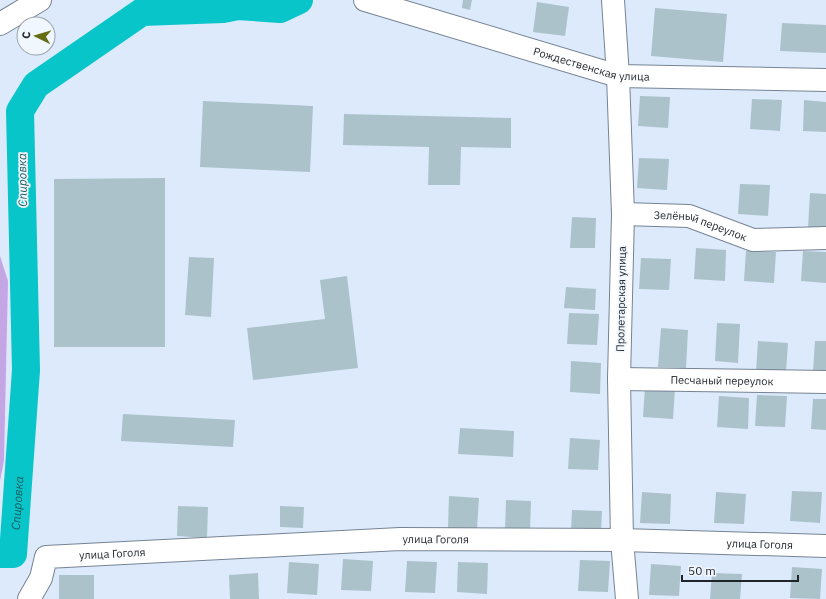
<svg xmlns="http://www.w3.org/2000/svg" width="826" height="599" font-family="'IBM Plex Sans',sans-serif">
  <rect width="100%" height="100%" fill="#dceafc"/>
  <path fill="#c5a6e5" d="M0,256L8,281L4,460L0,481Z"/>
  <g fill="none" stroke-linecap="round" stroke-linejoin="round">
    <path stroke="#08c5c9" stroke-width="28" id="s1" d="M0,554H13L26,370L20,111L36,85L142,12L223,9L238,6L280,9L299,0"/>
  </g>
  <path fill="#abc2cb" d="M463,0H472L470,10L462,8Z
    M537,2L569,7L565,36L533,32Z
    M655,8L727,14L723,62L651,56Z
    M782,23L826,25V53L780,51Z
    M640,96L670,97L668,128L638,126Z
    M752,99L782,100L780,131L750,129Z
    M804,100L826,102V132L803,131Z
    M203,101L313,106L310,172L200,167Z
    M344,114L511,118V148L461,147L460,185H428L429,147L343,145Z
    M639,158L669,159L667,190L637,188Z
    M165,178V347H54V179Z
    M740,184L770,185L768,216L738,214Z
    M810,193L826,194V229L808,228Z
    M572,217L596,218L595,248H570Z
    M696,248L726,250L725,281L694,279Z
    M746,251L776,252L774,283L744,281Z
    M803,251L826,252V283L801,281Z
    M189,257L214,258L211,317L185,315Z
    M641,258L671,259L669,290L639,289Z
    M347,276L358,368L253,380L247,328L325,319L320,280Z
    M566,287L596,289L595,310L564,308Z
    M569,313L599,314L597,345L567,344Z
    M717,323L740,324L738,363L715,361Z
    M661,328L688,330L686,368L658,367Z
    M758,341L788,343L786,373L756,372Z
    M815,341H826V372L813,371Z
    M571,361L601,363L600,394L570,392Z
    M645,387L675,388L673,419L643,417Z
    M757,395L787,396L785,427L755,426Z
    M719,396L749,398L748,429L717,427Z
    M813,399H826V430L811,429Z
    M123,414L235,420L233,447L121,441Z
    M460,428L514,431L513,457L458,454Z
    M570,438L600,440L598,470L568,469Z
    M792,491L822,492L820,523L790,521Z
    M642,492L671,494L670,524L640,523Z
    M716,492L746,494L744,524L714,523Z
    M449,496L479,498L477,529L448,528Z
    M506,500L531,501L530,531L505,530Z
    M178,506L208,507L207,538L177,536Z
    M280,506L304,507L303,528L280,527Z
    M572,510L602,511L601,532L571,531Z
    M343,559L373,561L371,591L341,590Z
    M580,560L610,561L608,592L578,591Z
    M407,561L437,562L435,593L405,592Z
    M289,562L319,564L317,595L287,593Z
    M458,562L488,563L487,594L457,592Z
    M651,564L681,566L679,596L649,595Z
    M792,567L822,569L820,599L790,598Z
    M258,573L259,599H230L229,575Z
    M712,573L742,574L740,599H710Z
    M59,575H94V599H59Z"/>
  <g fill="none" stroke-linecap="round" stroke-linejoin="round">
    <defs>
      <g id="minor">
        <path d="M613,0L618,76L623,214L619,379L622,540L627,599"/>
        <path id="s2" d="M623,214L689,216L753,240L826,238"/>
        <path id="s3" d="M619,379L826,382"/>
        <path id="s4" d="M29,599L41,578L46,557L400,539L622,540L826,546"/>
      </g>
      <g id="major">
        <path id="s5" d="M365,0L618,76L826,80"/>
        <path d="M0,24L40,0"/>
      </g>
    </defs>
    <use href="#minor" stroke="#768393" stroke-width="24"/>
    <use href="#major" stroke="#768393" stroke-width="24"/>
    <use href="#minor" stroke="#fff" stroke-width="22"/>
    <use href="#major" stroke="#fff" stroke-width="22"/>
  </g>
  <g text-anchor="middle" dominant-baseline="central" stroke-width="3.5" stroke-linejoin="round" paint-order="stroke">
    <g font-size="11" fill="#1f242a" stroke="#f1f7fe">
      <text stroke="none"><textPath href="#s5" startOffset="236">Рождественская улица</textPath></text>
      <text stroke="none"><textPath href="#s2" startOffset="79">Зелёный переулок</textPath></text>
      <text transform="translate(621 299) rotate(-89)">Пролетарская улица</text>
      <text stroke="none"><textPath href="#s3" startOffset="103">Песчаный переулок</textPath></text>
      <text stroke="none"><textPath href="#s4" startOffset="436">улица Гоголя</textPath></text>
      <text stroke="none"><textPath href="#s4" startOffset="760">улица Гоголя</textPath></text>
      <text stroke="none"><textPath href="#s4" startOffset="112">улица Гоголя</textPath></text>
    </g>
    <g font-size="12" font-style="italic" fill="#1c5b5d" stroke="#f1f7fe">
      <text transform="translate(22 180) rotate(-91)">Спировка</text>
      <text stroke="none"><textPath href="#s1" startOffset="64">Спировка</textPath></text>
    </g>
  </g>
  <g transform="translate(36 36) rotate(275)"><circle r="19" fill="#f1f7fe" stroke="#9da3a9"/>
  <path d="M0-3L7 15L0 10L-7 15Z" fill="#646d14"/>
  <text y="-6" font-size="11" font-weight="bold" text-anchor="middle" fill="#1f242a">С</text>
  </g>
  <path d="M682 575v6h116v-6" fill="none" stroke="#1f242a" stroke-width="2"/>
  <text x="688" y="575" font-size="12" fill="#1f242a" stroke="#f1f7fe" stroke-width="3" paint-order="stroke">50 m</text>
</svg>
